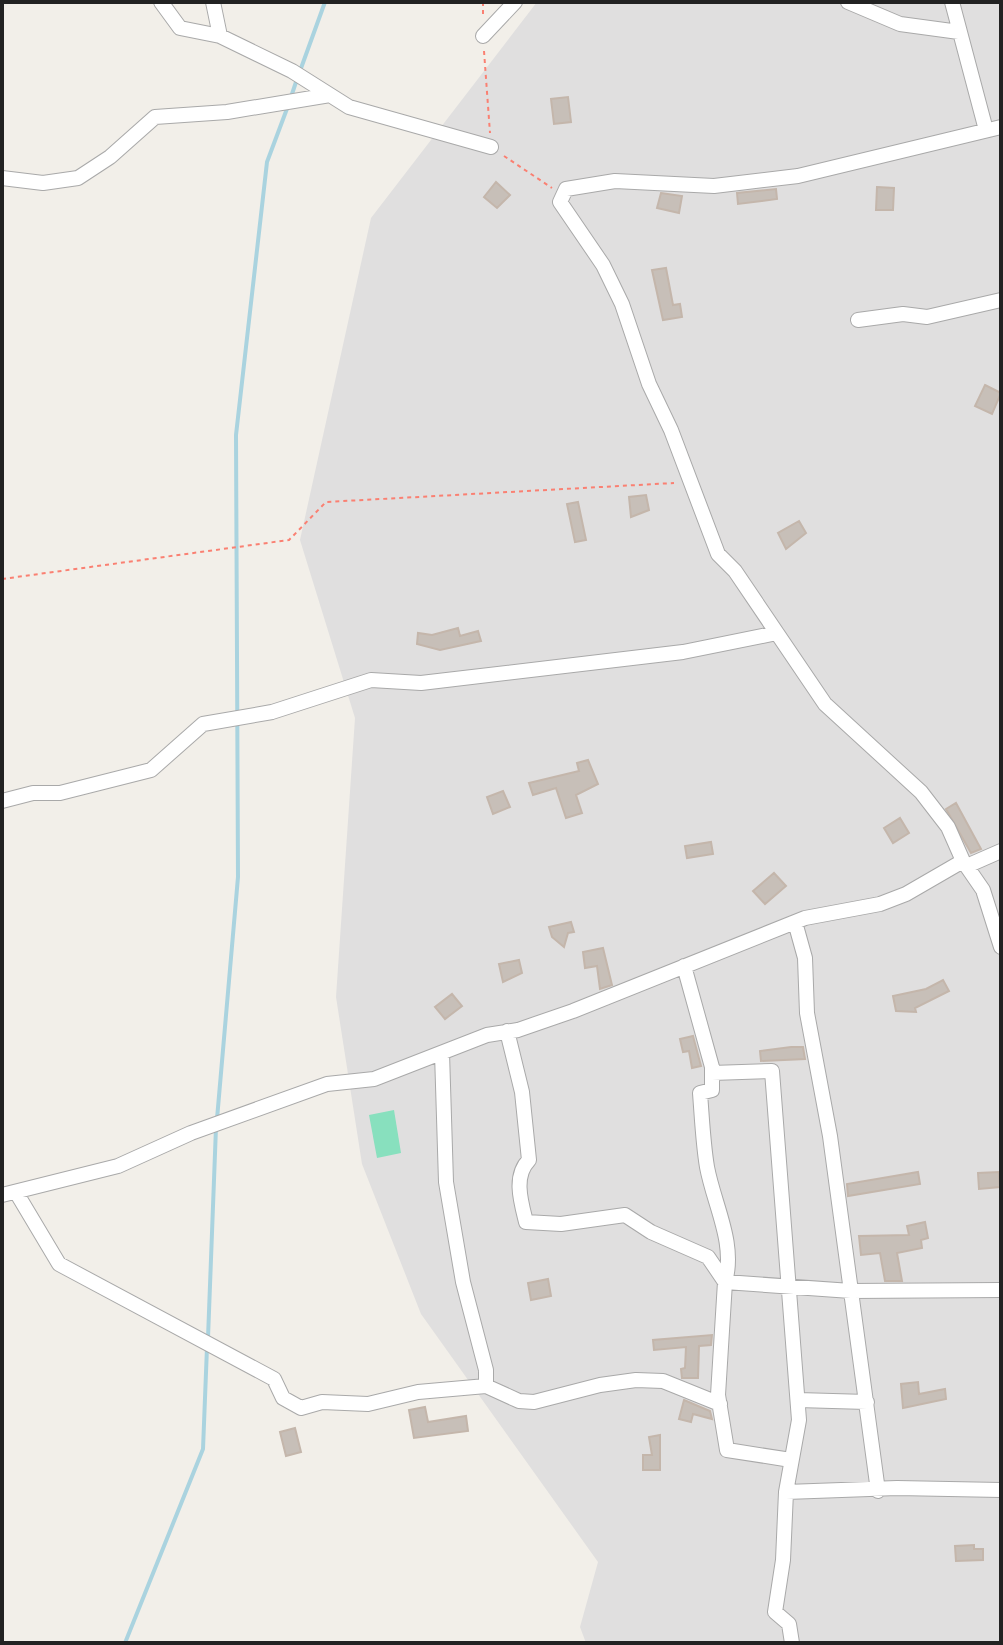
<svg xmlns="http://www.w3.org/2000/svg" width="1003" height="1645" font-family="Figtree,sans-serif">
  <rect width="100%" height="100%" fill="#f2efe9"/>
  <path fill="#e0dfdf" d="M537,2H1001V1643H586L580,1627L598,1562L421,1314L362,1164L336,997L355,718L300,540L371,218Z"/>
  <path fill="#88e0be" d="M394,1110L401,1153L377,1158L369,1115Z"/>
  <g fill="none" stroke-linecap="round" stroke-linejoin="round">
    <path stroke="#aad3df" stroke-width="4" d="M300,71L325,2
      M291,97L297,79
      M217,1119L238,877L236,435L267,162L288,106
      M208,1338L216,1127
      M125,1643L203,1449L207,1347"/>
  </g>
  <path fill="#c7bfb8" stroke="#c4b6ab" stroke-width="2" d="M568,97L571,122L554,124L551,99Z
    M496,182L510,195L497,208L484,197Z
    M877,187L894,188L893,210H876Z
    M776,189L777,199L738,204L737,193Z
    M661,193L682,196L679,213L657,208Z
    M666,268L673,305L680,304L682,317L663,320L652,270Z
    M985,385L1001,393L992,414L975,406Z
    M646,495L649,510L631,517L629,497Z
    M578,502L586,540L575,542L567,504Z
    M799,521L806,533L786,549L778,533Z
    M458,628L460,636L478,631L481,641L440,650L417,644L418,633L432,635Z
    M588,760L598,784L576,795L582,813L566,818L556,788L533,795L529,783L579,771L577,763Z
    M503,791L510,807L493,814L487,797Z
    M956,803L981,849L971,853L946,809Z
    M900,818L909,833L893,843L884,828Z
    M711,842L713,854L687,858L685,846Z
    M774,873L786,886L765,904L753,891Z
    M571,922L574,932L568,933L564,947L552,937L549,927Z
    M603,948L612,985L600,989L597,966L585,968L583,952Z
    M519,960L522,973L503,982L499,964Z
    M943,980L949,991L915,1008L916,1012L896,1011L893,996L926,989Z
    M452,994L462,1006L445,1019L435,1007Z
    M693,1036L701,1066L692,1068L689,1051L683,1052L680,1039Z
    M791,1047H803L805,1059L761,1061L760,1051Z
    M918,1172L920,1184L848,1196L847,1184Z
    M999,1172L1000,1187L979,1189L978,1173Z
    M925,1222L928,1238L921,1240L922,1248L897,1253L902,1281H885L880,1253L861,1255L859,1236L909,1235L907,1226Z
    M548,1279L551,1296L531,1300L528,1283Z
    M712,1335L711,1345L699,1346L698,1378H682L681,1369L685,1368L686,1347L654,1350L653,1340Z
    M918,1382L919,1394L945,1389L946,1399L903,1408L901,1384Z
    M684,1400L710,1411L712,1419L693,1414L691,1422L679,1419Z
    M425,1407L428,1422L466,1416L468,1431L414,1438L409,1410Z
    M295,1428L301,1452L286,1456L280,1432Z
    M660,1435V1470H643V1455H652L649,1437Z
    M974,1545V1549H983V1560L956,1561L955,1546Z"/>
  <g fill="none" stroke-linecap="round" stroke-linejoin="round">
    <defs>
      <path id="minor" d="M161,2L180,28L220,36
        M213,2L220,36L292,71L349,107L491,147
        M848,2L900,24L959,32
        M952,2L986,130
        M483,36L515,2
        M1001,127L798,176L714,186L615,181L566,189L560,202L603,265L622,304L649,384L671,430L718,554L735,571L825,704L921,792L948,827L963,861L983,890L1001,947
        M2,178L43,183L78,178L110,157L155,117L227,112L330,95
        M858,320L903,314L927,317L1001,300
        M2,801L33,793H60L151,770L203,724L272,712L371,680L421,683L683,652L777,633
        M969,865L1001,851
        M795,922L805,958L807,1013L830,1136L878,1491
        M684,966L712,1067V1090L700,1093C702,1118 703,1143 707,1167C714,1205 736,1243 725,1282L718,1395L727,1450L791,1460
        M507,1031L522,1092L529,1160C513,1176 521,1202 526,1222L561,1224L625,1215L651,1232L708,1257L725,1282L851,1291L1001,1290
        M442,1053L446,1182L463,1282L486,1370V1386
        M712,1073L772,1071L799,1420L786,1492L783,1560L775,1612L789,1624L792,1643
        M16,1192L59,1264L274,1379L283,1398L301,1408L322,1402L368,1404L418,1392L486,1386L519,1401L534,1402L600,1385L636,1380L663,1381L720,1404
        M2,1195L118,1166L191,1133L327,1084L374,1079L487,1035L518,1030L573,1011L805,918L880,904L906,894L963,861
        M798,1400L867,1402
        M786,1492L897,1488L1001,1490"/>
    </defs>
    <use href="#minor" stroke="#a9a9a9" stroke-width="16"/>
    <path stroke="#fa8072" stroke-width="2" stroke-dasharray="4 4" stroke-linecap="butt" d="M483,2V17
      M484,51L490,133
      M504,156L552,188
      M2,579L289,540L326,502L674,483"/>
    <use href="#minor" stroke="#fff" stroke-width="14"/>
  </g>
  <rect width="1003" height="1645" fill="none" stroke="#222222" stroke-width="8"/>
</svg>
